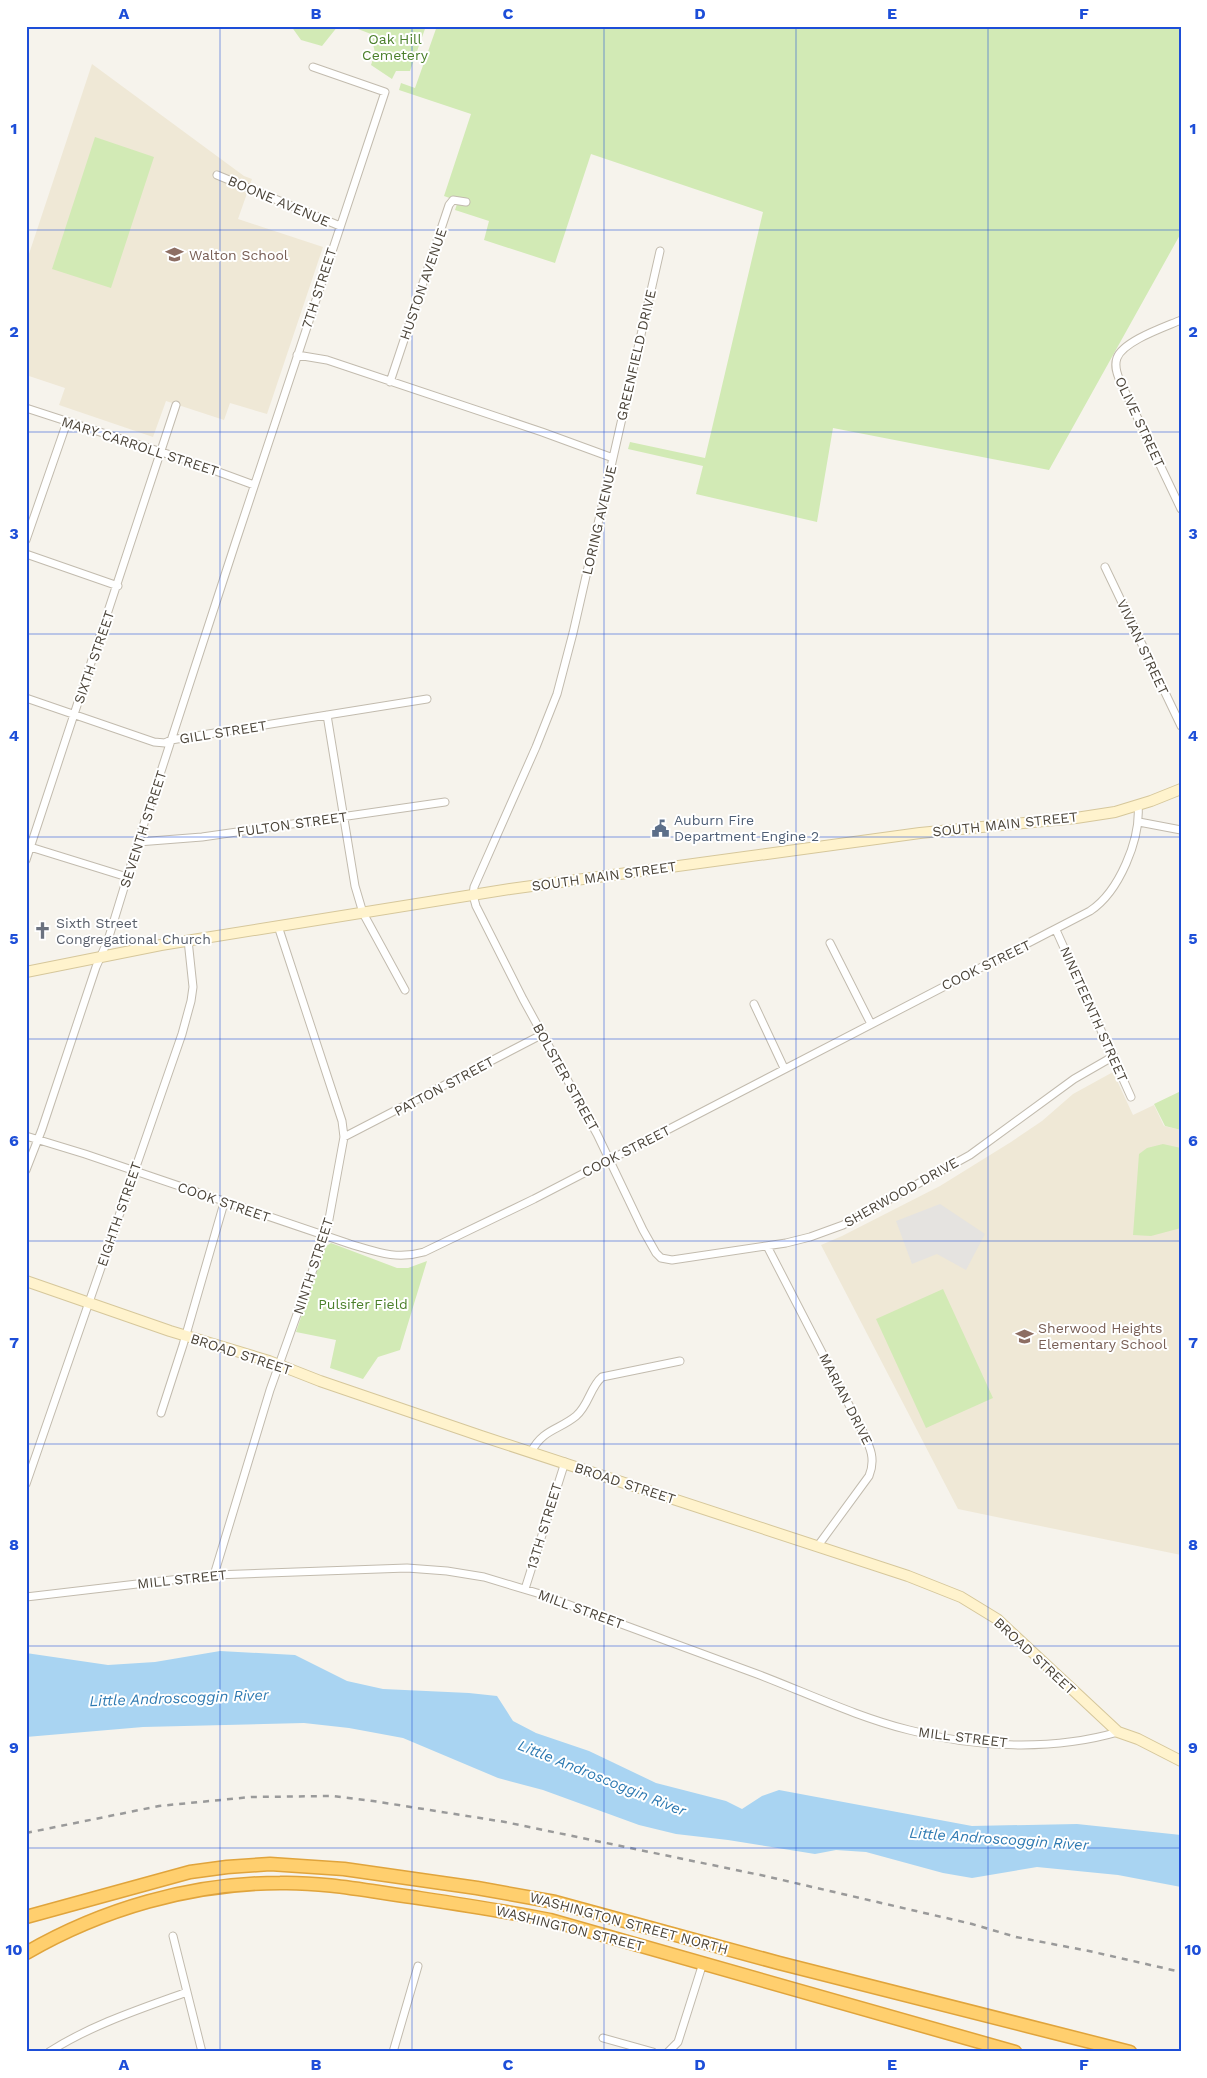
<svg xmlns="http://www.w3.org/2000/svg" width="1207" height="2078" font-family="'Work Sans',sans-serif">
  <rect width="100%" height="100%" fill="#f6f3ec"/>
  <path fill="#efe8d6" d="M92,64L244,176L252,179L238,219L323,247L267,414L230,403L224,420L166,401L153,437L59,405L65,388L26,375V263Z
    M1113,1072L1133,1115L1154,1105L1164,1126L1181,1130V1555L958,1509L821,1245L842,1236L940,1186L1011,1142L1042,1121L1073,1094Z"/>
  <path fill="#d2eab5" d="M291,26H338L322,46L301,40Z
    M350,26H426L410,71H396L392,79L371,65L375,53L371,34Z
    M437,26H1181V233L1049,470L833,428L817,522L696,494L703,466L628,449L630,442L705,458L763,212L591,154L555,263L484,240L489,221L455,210L458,201L444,196L471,114L399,90L401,83L415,88Z
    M95,137L154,157L111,288L52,269Z
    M1181,1091V1130L1165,1126L1154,1104Z
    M1163,1144L1181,1148V1228L1151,1236L1133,1235L1139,1154L1147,1148Z
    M331,1243L397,1268H408L427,1261L400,1350L378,1357L363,1379L330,1368L336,1340L296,1332L325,1247Z
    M943,1289L993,1398L926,1428L876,1319Z"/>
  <path fill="#e5e3e0" d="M940,1204L985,1234L966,1270L937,1254L912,1264L896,1221Z"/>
  <path fill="#a9d4f2" d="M220,1651L295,1655L347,1681L383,1689L469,1693L497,1696L513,1721L536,1733L589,1751L656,1783L726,1801L742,1809L762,1796L779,1790L972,1826L1077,1824L1181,1835V1887L1118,1875L1037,1867L972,1878L943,1873L866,1852L836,1850L815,1854L728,1840L676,1834L639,1825L543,1790L498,1778L403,1738L349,1728L304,1723L143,1727L26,1737V1653L108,1665L155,1662Z"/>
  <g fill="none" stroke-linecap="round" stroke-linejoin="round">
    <defs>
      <path id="street" d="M217,175L340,226
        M1181,320C1165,327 1123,341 1117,358C1114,366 1117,374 1120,381L1181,509
        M297,355L327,360L542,432L613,458L573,633L557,694L536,747L474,887L473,895L476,906L523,999L597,1134L643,1230L656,1253L661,1258L672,1260L786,1243L810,1237L843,1225L970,1155L1074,1079L1114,1056
        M390,382L449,205L453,200L466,202
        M26,408L186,460L254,485
        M613,458L660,251
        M26,540L67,422
        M26,554L118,586
        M1105,567L1181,726
        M26,698L154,742L165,743L171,740L427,699
        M327,715L355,886L363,913L405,990
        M1139,822L1181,830
        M138,842L202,837L445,802
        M27,846L127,877
        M26,860L176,405
        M1056,930L1131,1097
        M830,943L871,1024
        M754,1004L784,1068
        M26,1136L85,1154L350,1244C377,1252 396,1260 424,1252L534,1199L1090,911C1119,892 1141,839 1138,805
        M344,1137L543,1034
        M26,1170L42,1129L96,967L108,940L138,842L235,544L385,92L313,67
        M767,1246L863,1432C870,1447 876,1459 869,1476L817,1547
        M161,1413L183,1345L224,1203
        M531,1452C543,1429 559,1430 576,1416C589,1405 590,1387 602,1377L680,1361
        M26,1484L182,1034L191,1001L193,987L188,940
        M214,1575L270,1390L327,1230L344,1137L342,1121L278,926
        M525,1589L565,1462
        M26,1597L214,1575L407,1568L447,1571L484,1577L537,1593C610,1620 683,1647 757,1674C807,1693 857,1717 909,1730C975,1748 1053,1751 1118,1732
        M173,1936L202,2052
        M603,2038L653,2052
        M49,2052C91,2025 140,2009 187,1992
        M393,2052L418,1966
        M668,2052L678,2042L703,1963"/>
      <path id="secondary" d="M26,972L161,945L510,889L920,833L1076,818L1115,812L1151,801L1181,789
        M26,1281L170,1331L269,1361L320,1381L481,1436L908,1576L961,1597L997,1619L1118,1732L1138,1739L1181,1761"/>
      <path id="highway" d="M26,1917L190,1872L227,1867L270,1864L344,1869L477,1888L555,1902L779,1963L1130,2052
        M26,1953C102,1909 191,1883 280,1883C324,1882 368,1891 412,1897C458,1904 505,1911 550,1920L1015,2052"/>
    </defs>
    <use href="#street" stroke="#c2bbae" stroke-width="9"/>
    <use href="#secondary" stroke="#d6c79b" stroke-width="12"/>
    <use href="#highway" stroke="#e0a43c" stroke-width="15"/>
    <use href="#street" stroke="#fff" stroke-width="7"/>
    <use href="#secondary" stroke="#fff3cd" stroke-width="10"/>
    <use href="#highway" stroke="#ffcf6e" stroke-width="12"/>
    <path stroke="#9a9a9a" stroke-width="2.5" stroke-dasharray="6 6" stroke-linecap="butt" d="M26,1833L159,1806L251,1797L332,1796L373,1801L505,1822L765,1876L972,1924L1016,1937L1089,1951L1181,1972"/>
  </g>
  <path fill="none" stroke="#1d4ed8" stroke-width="1" stroke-opacity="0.55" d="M220,26V2052M412,26V2052M604,26V2052M796,26V2052M988,26V2052M26,230H1181M26,432H1181M26,634H1181M26,837H1181M26,1039H1181M26,1241H1181M26,1444H1181M26,1646H1181M26,1848H1181"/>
  <defs>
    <symbol id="school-bare" viewBox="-9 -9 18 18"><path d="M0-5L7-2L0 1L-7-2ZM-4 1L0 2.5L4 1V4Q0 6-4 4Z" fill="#8d6e63" stroke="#fff" stroke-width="2.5" paint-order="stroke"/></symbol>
    <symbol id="civic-bare" viewBox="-9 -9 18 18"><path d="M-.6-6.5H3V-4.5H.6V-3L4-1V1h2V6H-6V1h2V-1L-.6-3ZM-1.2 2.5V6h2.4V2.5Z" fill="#5c6f8a" stroke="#fff" stroke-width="2.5" paint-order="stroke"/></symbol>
    <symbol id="church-bare" viewBox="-9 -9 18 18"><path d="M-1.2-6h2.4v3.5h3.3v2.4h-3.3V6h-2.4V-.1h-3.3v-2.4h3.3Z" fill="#6b7280" stroke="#fff" stroke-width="2.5" paint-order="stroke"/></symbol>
  </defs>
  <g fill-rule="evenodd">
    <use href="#school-bare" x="162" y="242" width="25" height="25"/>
    <use href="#civic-bare" x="648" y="816" width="25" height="25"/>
    <use href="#church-bare" x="30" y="918" width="25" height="25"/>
    <use href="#school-bare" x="1012" y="1324" width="25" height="25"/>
  </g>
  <g text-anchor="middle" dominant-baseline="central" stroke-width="4" stroke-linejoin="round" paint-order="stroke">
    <g font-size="14" fill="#4a7f2a" stroke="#fff">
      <text x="395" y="39">Oak Hill<tspan x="395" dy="16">Cemetery</tspan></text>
      <text x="363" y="1304">Pulsifer Field</text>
    </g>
    <g font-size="14" fill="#4b4439" stroke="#fff">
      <text transform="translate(279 201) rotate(23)">BOONE AVENUE</text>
      <text transform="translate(423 284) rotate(-71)">HUSTON AVENUE</text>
      <text transform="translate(319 288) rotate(-72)">7TH STREET</text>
      <text transform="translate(636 355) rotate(-77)">GREENFIELD DRIVE</text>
      <text transform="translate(1140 422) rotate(65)">OLIVE STREET</text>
      <text transform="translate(140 446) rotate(18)">MARY CARROLL STREET</text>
      <text transform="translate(599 520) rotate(-77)">LORING AVENUE</text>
      <text transform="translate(1143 647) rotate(65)">VIVIAN STREET</text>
      <text transform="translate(94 657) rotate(-71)">SIXTH STREET</text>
      <text transform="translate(223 732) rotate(-9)">GILL STREET</text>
      <text transform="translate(292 824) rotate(-8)">FULTON STREET</text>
      <text transform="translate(1005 824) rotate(-6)">SOUTH MAIN STREET</text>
      <text transform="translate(143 829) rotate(-72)">SEVENTH STREET</text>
      <text transform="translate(604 876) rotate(-8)">SOUTH MAIN STREET</text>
      <text transform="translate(986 965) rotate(-26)">COOK STREET</text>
      <text transform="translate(1094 1014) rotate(66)">NINETEENTH STREET</text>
      <text transform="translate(566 1077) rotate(61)">BOLSTER STREET</text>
      <text transform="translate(444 1086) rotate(-28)">PATTON STREET</text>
      <text transform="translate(626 1151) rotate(-27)">COOK STREET</text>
      <text transform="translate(901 1192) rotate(-29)">SHERWOOD DRIVE</text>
      <text transform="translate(224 1202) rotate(19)">COOK STREET</text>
      <text transform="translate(119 1214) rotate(-71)">EIGHTH STREET</text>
      <text transform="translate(313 1266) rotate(-72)">NINTH STREET</text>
      <text transform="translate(241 1354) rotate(18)">BROAD STREET</text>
      <text transform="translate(846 1399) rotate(63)">MARIAN DRIVE</text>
      <text transform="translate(625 1483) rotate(18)">BROAD STREET</text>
      <text transform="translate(544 1526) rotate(-73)">13TH STREET</text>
      <text transform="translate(182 1579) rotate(-6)">MILL STREET</text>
      <text transform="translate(581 1609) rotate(20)">MILL STREET</text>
      <text transform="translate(1035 1656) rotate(43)">BROAD STREET</text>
      <text transform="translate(963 1737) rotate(7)">MILL STREET</text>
      <text transform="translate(629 1923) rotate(15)">WASHINGTON STREET NORTH</text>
      <text transform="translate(570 1928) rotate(14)">WASHINGTON STREET</text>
    </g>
    <g font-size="14" fill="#785e54" stroke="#fff" text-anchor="start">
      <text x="189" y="255">Walton School</text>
      <text x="1038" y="1328">Sherwood Heights<tspan x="1038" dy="16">Elementary School</tspan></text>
    </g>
    <g font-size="14" fill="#4e5e75" stroke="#fff" text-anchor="start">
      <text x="674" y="820">Auburn Fire<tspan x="674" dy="16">Department Engine 2</tspan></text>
    </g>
    <g font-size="14" fill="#5b616d" stroke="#fff" text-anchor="start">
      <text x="56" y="923">Sixth Street<tspan x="56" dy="16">Congregational Church</tspan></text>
    </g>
    <g font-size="15" font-style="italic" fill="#2e7ab2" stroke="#fff">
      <text transform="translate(179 1698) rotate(-2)">Little Androscoggin River</text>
      <text transform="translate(602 1778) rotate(22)">Little Androscoggin River</text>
      <text transform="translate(999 1839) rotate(4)">Little Androscoggin River</text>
    </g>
  </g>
  <rect width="1207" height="2078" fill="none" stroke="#ffffff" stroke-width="55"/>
  <rect x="28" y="28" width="1152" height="2022" fill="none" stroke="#1d4ed8" stroke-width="2"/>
  <g font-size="16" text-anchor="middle" font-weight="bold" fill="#1d4ed8">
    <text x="124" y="19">A</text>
    <text x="316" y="19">B</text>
    <text x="508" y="19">C</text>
    <text x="700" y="19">D</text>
    <text x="892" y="19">E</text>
    <text x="1084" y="19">F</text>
    <text x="14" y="134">1</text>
    <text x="1193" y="134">1</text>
    <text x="14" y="337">2</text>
    <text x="1193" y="337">2</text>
    <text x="14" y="539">3</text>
    <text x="1193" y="539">3</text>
    <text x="14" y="741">4</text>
    <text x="1193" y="741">4</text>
    <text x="14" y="944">5</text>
    <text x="1193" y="944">5</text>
    <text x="14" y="1146">6</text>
    <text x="1193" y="1146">6</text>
    <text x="14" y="1348">7</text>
    <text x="1193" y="1348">7</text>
    <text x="14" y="1550">8</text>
    <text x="1193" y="1550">8</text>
    <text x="14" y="1753">9</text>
    <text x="1193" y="1753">9</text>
    <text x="14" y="1955">10</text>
    <text x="1193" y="1955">10</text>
    <text x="124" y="2070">A</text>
    <text x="316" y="2070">B</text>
    <text x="508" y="2070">C</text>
    <text x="700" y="2070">D</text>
    <text x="892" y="2070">E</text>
    <text x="1084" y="2070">F</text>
  </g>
</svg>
